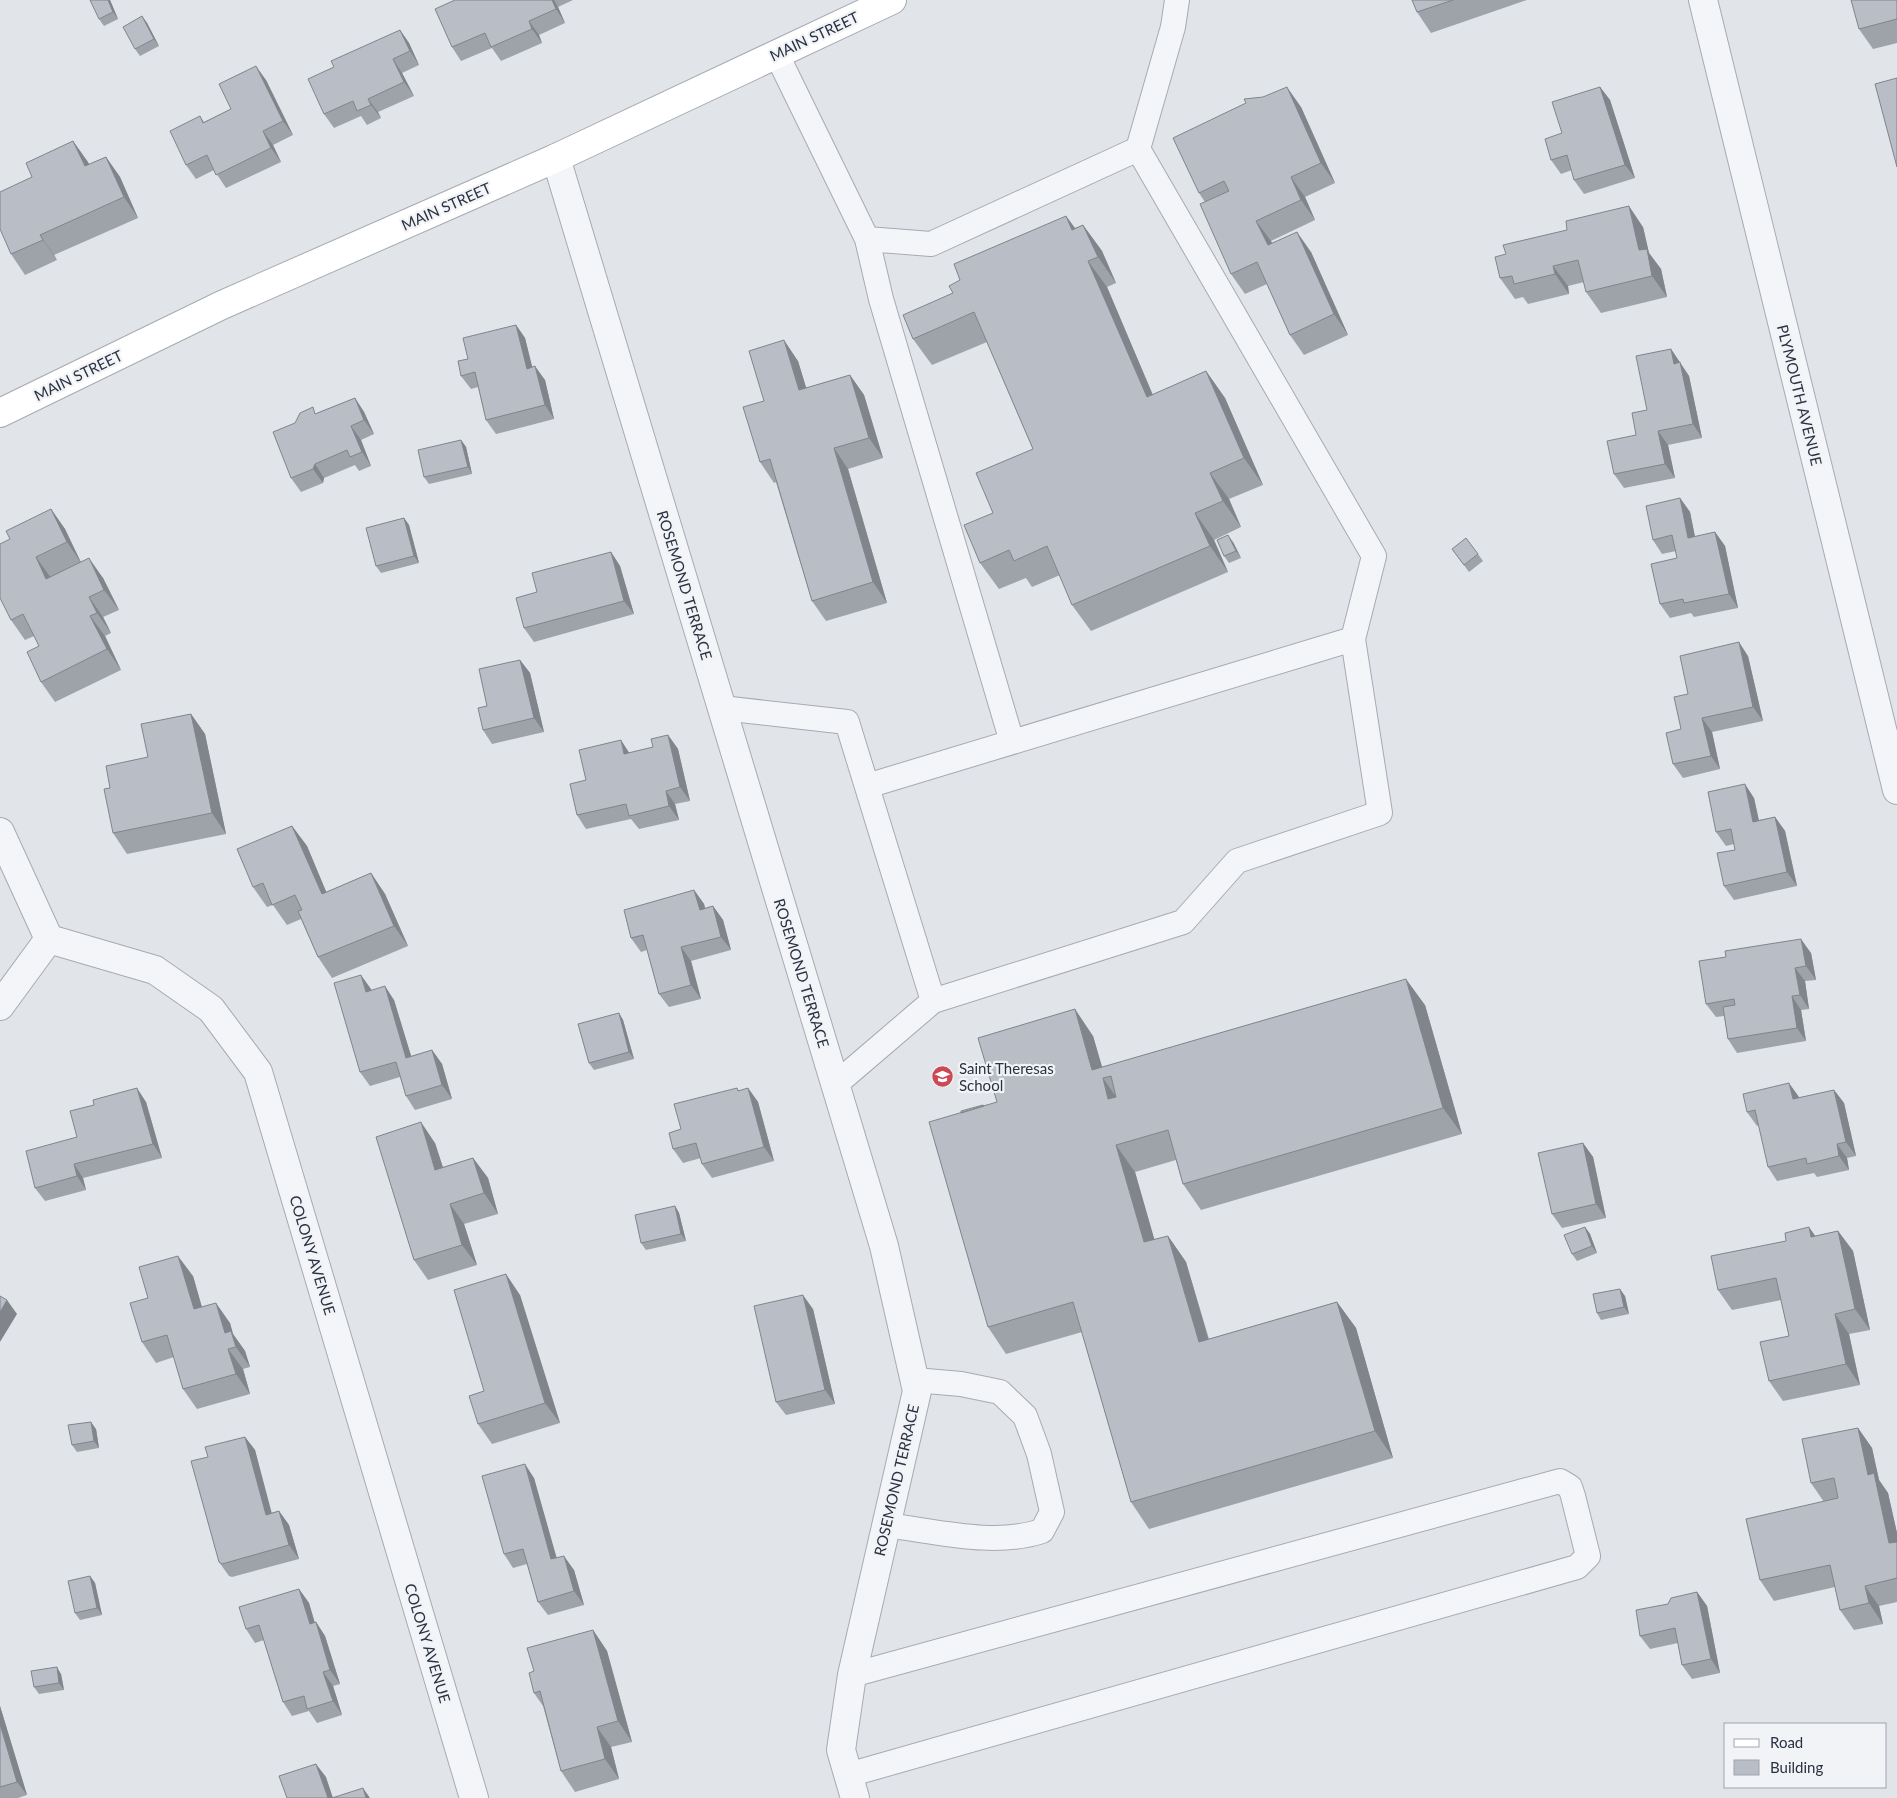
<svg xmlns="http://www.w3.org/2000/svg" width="1897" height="1798" font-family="Lato,sans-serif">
  <rect width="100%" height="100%" fill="#e1e4e9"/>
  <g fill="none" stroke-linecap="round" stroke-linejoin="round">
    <defs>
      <path id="service" d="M776,53L867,239L931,244L1138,149
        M867,239L881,299L1012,742
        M722,708L847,722L933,1001
        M867,786L1353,639
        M836,1084L933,1001L1183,922L1237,861L1380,813L1353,639L1374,556L1138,149L1173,27L1177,0
        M886,1525C936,1531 994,1547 1042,1531L1052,1512L1039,1454L1025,1416L1000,1392L961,1384L915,1380
        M848,1775L1577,1567L1588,1556L1573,1496L1570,1487L1560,1481L852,1675"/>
      <path id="minor" d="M1703,0L1897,790
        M556,158L884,1246L917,1391L852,1675L841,1750L855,1798
        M0,832L49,939L155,970L211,1009L258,1072L474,1798
        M0,1006L49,939"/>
      <path id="secondary" d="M0,413L222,305L556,158L892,0"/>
    </defs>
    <use href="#service" stroke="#a6abb3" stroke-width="26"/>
    <use href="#minor" stroke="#a6abb3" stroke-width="30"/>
    <use href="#secondary" stroke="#a6abb3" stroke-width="30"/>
    <use href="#service" stroke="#f4f5f8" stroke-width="24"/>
    <use href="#minor" stroke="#f4f5f8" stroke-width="28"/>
    <use href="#secondary" stroke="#fff" stroke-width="28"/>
  </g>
  <path fill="#9ea3aa" d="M110,0L118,19L104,26L99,19Z
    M455,0H573L558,7L565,23L539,35L542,43L501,61L492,48L461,61L452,47Z
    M1412,0H1527L1431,33L1417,12Z
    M1897,0V43L1873,49L1859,29Z
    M142,16L147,23L159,46L140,56L135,49Z
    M400,30L409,43L419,65L402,73L414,96L378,112L381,118L367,125L361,116L334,128L324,114L334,67Z
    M266,80L293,135L273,145L281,162L226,188L214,170L196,179L186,165L200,116L204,122L231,109Z
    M1600,87L1610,100L1635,178L1584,194L1574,180L1572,170L1561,174L1551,160L1562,133Z
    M1301,107L1335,183L1305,197L1315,220L1271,241L1272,243L1311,252L1348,335L1304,355L1290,335L1267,284L1245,294L1231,274L1205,202L1199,193Z
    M73,141L89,164L106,157L120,177L138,218L54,255L57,260L25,275L11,254L32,177Z
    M1066,216L1075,228L1083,225L1102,251L1116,283L1107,287L1153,395L1206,371L1225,398L1263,485L1229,499L1241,527L1214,540L1228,572L1091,631L1072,605L1060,575L1032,587L1026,578L999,589L980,563L993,513L1033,449L987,342L932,365L913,339L953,293L960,280Z
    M1643,227L1649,253L1661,269L1667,297L1601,313L1586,292L1584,282L1568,286L1569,294L1528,304L1523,297L1515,299L1500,278L1506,254Z
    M516,325L525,338L532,367L545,380L554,419L496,434L486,420L478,387L471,389L461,376L468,359Z
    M1671,349L1689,376L1702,438L1668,445L1675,478L1624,488L1614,474L1636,435L1647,410Z
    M798,361L806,388L850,375L864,395L883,458L848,469L887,603L826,621L812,601L776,482L774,483L760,462L764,401Z
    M355,398L364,412L374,434L361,440L371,466L359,471L355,465L324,478L323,483L301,492L291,478L317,413Z
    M461,440L466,447L472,474L429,484L424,477Z
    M1680,498L1690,512L1695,537L1715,532L1725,546L1738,608L1694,617L1691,613L1670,618L1660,604L1677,558L1676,551L1662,554L1653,540Z
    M51,509L65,529L81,562L103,578L119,610L103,617L111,633L105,636L121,670L55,702L41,682L39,646L34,636L25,640L11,620L10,539Z
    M404,518L409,525L419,563L381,573L376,566Z
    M1233,542L1241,558L1229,563L1224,556Z
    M1452,549L1478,554L1483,561L1469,572Z
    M611,552L620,566L634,614L534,642L524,628L537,592Z
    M1748,656L1763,721L1712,732L1720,769L1683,778L1673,764L1681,729L1688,694Z
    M520,660L530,673L544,732L492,744L483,730L487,706Z
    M191,714L205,734L226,834L127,854L113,833L110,788L148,757Z
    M668,735L678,749L690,801L675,804L679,820L639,829L631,819L586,829L577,815L586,780L653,747Z
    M1754,798L1759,820L1775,817L1785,831L1797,886L1734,900L1724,886L1735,850L1734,844L1726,846L1716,832Z
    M292,826L307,846L326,892L371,873L385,894L408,946L332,978L318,957L301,919L287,925L273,905L267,907L253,887Z
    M694,890L704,904L705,908L713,906L723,920L731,950L691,961L701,999L669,1007L659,994L647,950L641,952L631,938Z
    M1811,953L1816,980L1805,981L1809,1009L1801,1010L1806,1041L1737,1053L1728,1039L1724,1016L1716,1017L1706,1004Z
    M371,989V990L394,1000L411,1056L432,1050L442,1064L452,1099L415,1110L406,1096L400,1077L370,1086L360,1072Z
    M1425,1005L1462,1134L1201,1210L1183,1184L1176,1160L1135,1172L1154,1240L1168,1236L1186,1262L1209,1339L1337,1302L1356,1328L1393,1458L1149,1529L1131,1502L1082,1332L1006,1354L988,1327L997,1102L1093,1036L1102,1067Z
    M619,1013L623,1020L634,1059L594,1070L589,1063Z
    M737,1088L739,1091L748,1088L758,1102L774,1161L712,1178L702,1164L701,1158L683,1163L673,1149L681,1129Z
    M1834,1090L1844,1103L1856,1156L1847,1158L1849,1170L1817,1177L1814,1173L1777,1181L1768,1167L1759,1125L1757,1126L1747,1112L1799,1098Z
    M146,1102L162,1158L83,1178L86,1190L45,1201L35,1188L77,1137Z
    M435,1143L443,1167L473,1158L488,1178L498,1214L464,1224L477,1265L428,1280L414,1260Z
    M1583,1143L1593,1157L1606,1218L1562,1228L1552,1214Z
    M675,1206L679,1213L686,1241L646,1250L641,1243Z
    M1585,1227L1590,1234L1597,1253L1577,1261L1572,1254Z
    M1838,1231L1853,1251L1870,1330L1849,1334L1860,1385L1783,1401L1769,1381L1789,1336L1781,1300L1732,1310L1718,1290L1815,1236Z
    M193,1276L202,1307L230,1323L233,1334L245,1351L250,1367L243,1369L250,1394L197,1409L183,1389L174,1357L156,1363L142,1342L148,1298Z
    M520,1295L560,1423L492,1444L478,1424L484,1391Z
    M1625,1296L1629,1314L1601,1320L1597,1313Z
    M813,1309L835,1404L786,1415L776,1402Z
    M1858,1428L1872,1448L1879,1480L1888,1493L1897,1533V1602L1879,1606L1883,1624L1854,1630L1840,1610L1835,1587L1774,1601L1760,1580L1824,1502L1811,1483Z
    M96,1429L99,1448L77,1452L72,1445Z
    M245,1437L255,1450L271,1513L279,1511L289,1525L299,1559L232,1577L229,1576L219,1562L208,1457Z
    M534,1478L556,1558L574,1570L584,1605L548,1615L538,1602L527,1564L513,1568L504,1554Z
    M90,1576L95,1583L102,1615L80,1620L75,1613Z
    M299,1589L309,1603L315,1623L316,1622L325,1636L340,1684L333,1686L342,1715L317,1723L309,1711L292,1716L283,1702L264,1640L255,1643L246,1629Z
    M1697,1592L1707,1606L1720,1673L1692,1679L1682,1665L1678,1643L1650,1649L1640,1636L1668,1604Z
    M593,1630L607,1651L632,1742L611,1747L619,1779L575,1792L561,1771L543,1706L534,1693V1671Z
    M61,1674L64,1690L39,1694L34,1687Z
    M0,1706L27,1795L18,1798H0Z"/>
  <path fill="#81848b" d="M108,0H110L118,19L113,12Z
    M552,0H554L558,7L565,23L556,9Z
    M142,16L147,23L159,46L154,39Z
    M529,21L539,35L542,43L532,29Z
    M400,30L409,43L419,65L410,51Z
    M393,59L402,73L414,96L404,82Z
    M256,66L266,80L293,135L283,121Z
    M1287,87L1301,107L1335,183L1321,163Z
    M1600,87L1610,100L1635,178L1625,165Z
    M368,99L378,112L381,118L371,105Z
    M263,131L273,145L281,162L271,148Z
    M73,141L88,162L99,186L85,166Z
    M106,157L120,177L138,218L124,197Z
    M1291,177L1305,197L1315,220L1301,200Z
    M1629,206L1643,227L1649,253L1661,269L1667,297L1652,276L1639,250Z
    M1066,216L1085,242L1072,230Z
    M1256,221L1271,241L1282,266L1268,245Z
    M1083,225L1102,251L1116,283L1098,257Z
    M1297,232L1311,252L1348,335L1334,314Z
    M40,235L54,255L57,260L43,240Z
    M1088,261L1107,287L1165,424L1147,397Z
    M1553,266L1568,286L1569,294L1555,274Z
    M516,325L525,338L536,382L527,369Z
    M784,340L798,361L813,410L799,390Z
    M1671,349L1689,376L1702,438L1693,424L1674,364Z
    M535,366L545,380L554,419L545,405Z
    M1206,371L1225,398L1263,485L1244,458Z
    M850,375L864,395L883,458L869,438Z
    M355,398L364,412L374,434L364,420Z
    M351,426L361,440L371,466L362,452Z
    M1658,431L1668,445L1675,478L1665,464Z
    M461,440L466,447L472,474L468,467Z
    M834,448L848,469L887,603L873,582Z
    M315,464L324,478L323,483L313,469Z
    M1210,473L1229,499L1241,527L1223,501Z
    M1680,498L1690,512L1698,552L1688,538Z
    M51,509L65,529L81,563L67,542Z
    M1195,513L1214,540L1228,572L1210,546Z
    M404,518L409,525L419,563L414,556Z
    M1715,532L1725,546L1738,608L1729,594Z
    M1228,535L1233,542L1241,558L1236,551Z
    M611,552L620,566L634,614L624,601Z
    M36,557L51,578L46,579Z
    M89,558L103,578L119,610L104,590Z
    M89,597L103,617L111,633L97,613Z
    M90,616L105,636L121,670L107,649Z
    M1739,642L1748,656L1763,721L1753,707Z
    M520,660L530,673L544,732L534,718Z
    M191,714L205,734L226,834L212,813Z
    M1702,718L1712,732L1720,769L1711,756Z
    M668,735L678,749L690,801L680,787Z
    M621,740L630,754H624Z
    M1745,784L1754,798L1762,836L1753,822Z
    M666,791L675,804L679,820L669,806Z
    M1775,817L1785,831L1797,886L1787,872Z
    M292,826L307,846L336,915L322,894Z
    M371,873L385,894L408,946L394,926Z
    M694,890L704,904L709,924L700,910Z
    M713,906L723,920L731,950L721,937Z
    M1801,939L1811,953L1816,980L1806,966Z
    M681,947L691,961L701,999L691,985Z
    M1795,968L1805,981L1809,1009L1800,995Z
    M361,975L371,989L376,1006L366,992Z
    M1406,979L1425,1005L1462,1134L1443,1108Z
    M385,986L394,1000L416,1072L406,1058Z
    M1792,996L1801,1010L1806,1041L1797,1028Z
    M1075,1009L1093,1036L1105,1077L1103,1078L1121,1104L1108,1099L1092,1070Z
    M619,1013L623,1020L634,1059L629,1052Z
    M432,1050L442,1064L452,1099L442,1085Z
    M1789,1083L1799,1097L1802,1113L1793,1099Z
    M137,1088L146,1102L162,1158L153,1144Z
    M748,1088L758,1102L774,1161L764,1147Z
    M1834,1090L1844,1103L1856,1156L1846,1142Z
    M421,1122L435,1143L450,1190L435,1170Z
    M1583,1143L1593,1157L1606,1218L1596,1204Z
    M1837,1144L1847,1158L1849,1170L1839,1156Z
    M1116,1145L1135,1172L1163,1269L1144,1242Z
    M473,1158L488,1178L498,1214L484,1193Z
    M74,1164L83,1178L86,1190L77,1176Z
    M450,1204L464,1224L477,1265L462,1245Z
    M675,1206L679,1213L686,1241L681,1234Z
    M1585,1227L1590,1234L1597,1253L1592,1246Z
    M1809,1227L1823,1247L1811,1237Z
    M1838,1231L1853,1251L1870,1330L1855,1309Z
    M1168,1236L1186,1262L1217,1369L1199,1342Z
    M178,1256L193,1276L208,1329L194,1309Z
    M506,1274L520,1295L560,1423L545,1403Z
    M1620,1289L1625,1296L1629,1314L1624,1307Z
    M803,1295L813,1309L835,1404L825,1390Z
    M7,1300L17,1314L0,1342V1312Z
    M1337,1302L1356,1328L1393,1458L1375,1431Z
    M216,1303L230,1323L233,1334L245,1351L250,1367L236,1347L225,1333Z
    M1835,1314L1849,1334L1860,1385L1846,1364Z
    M228,1349L243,1369L250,1394L236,1374Z
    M91,1422L96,1429L99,1448L94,1441Z
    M1858,1428L1872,1448L1879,1480L1888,1493L1897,1533V1554L1889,1543L1868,1475Z
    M245,1437L255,1450L276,1529L266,1515Z
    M525,1464L534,1478L561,1573L551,1559Z
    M279,1511L289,1525L299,1559L289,1545Z
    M564,1556L574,1570L584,1605L574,1591Z
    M90,1576L95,1583L102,1615L97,1608Z
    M1865,1586L1879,1606L1883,1624L1869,1603Z
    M299,1589L309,1603L319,1638L310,1624Z
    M1697,1592L1707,1606L1720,1673L1711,1659Z
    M316,1622L325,1636L340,1684L330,1670Z
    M593,1630L607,1651L632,1742L618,1721Z
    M57,1667L61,1674L64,1690L59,1683Z
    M323,1672L333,1686L342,1715L333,1701Z
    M0,1706L27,1795L17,1782L0,1724Z
    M597,1727L611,1747L619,1779L605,1759Z
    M316,1764L326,1777L333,1798H328Z
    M363,1788L370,1798H366Z"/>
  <path fill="#b8bdc6" stroke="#81848b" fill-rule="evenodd" d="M90,0H108L113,12L99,19Z
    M455,0H552L556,9L529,21L532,29L491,47L485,33L452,47L435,9Z
    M1412,0H1453L1417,12Z
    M1851,0H1897V19L1859,29Z
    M142,16L154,39L135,49L123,27Z
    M400,30L410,51L393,59L404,82L368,99L371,105L357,111L353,101L324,114L308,79L334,67L331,61Z
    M256,66L283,121L263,131L271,148L216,175L207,155L186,165L170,131L200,116L203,123L231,109L219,84Z
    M1897,78V167L1875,84Z
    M1287,87L1321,163L1291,177L1301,200L1256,221L1268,245L1297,232L1334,314L1290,335L1257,262L1231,274L1200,204L1229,191L1224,181L1199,193L1173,138L1246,103L1244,99L1263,97Z
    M1600,87L1625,165L1574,180L1567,155L1551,160L1545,139L1562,133L1552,102Z
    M73,141L85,166L106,157L124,197L40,235L43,240L11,254L0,229V192L32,177L26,163Z
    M1629,206L1639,250L1647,249L1652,276L1586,292L1578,260L1553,266L1555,274L1514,284L1512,276L1500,278L1495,257L1506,254L1503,245L1567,230L1566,221Z
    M1066,216L1072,230L1083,225L1098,257L1088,261L1147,397L1206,371L1244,458L1210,473L1223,501L1195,513L1210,546L1072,605L1047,546L1014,561L1009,550L980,563L964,525L993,513L976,473L1033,449L974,312L913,339L903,315L953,293L949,286L960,280L954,264Z
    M516,325L527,369L535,366L545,405L486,420L475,372L461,376L458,361L468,359L463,338Z
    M784,340L799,390L850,375L869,438L834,448L873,582L812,601L770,459L760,462L743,407L764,401L749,351Z
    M1671,349L1674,364L1680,362L1693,424L1658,431L1665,464L1614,474L1607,441L1636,435L1632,413L1647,410L1636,356Z
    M355,398L364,420L351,426L362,452L350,457L347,450L315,464L313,469L291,478L273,432L295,423L300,413L313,407L315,414Z
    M461,440L468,467L424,477L418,450Z
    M1680,498L1688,538L1715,532L1729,594L1684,603L1683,599L1660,604L1651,564L1677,558L1672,535L1653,540L1646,506Z
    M51,509L67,542L36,557L46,579L89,558L104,590L89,597L97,613L90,616L107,649L41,682L27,652L39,646L23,614L11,620L0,598V544L10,539L6,531Z
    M404,518L414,556L376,566L366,528Z
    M1228,535L1236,551L1224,556L1217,540Z
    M1466,538L1478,554L1464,565L1452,549Z
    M611,552L624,601L524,628L516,598L537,592L532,573Z
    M1739,642L1753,707L1702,718L1711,756L1673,764L1666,733L1681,729L1674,697L1688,694L1680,656Z
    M520,660L534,718L483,730L478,708L487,706L479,669Z
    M191,714L212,813L113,833L104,789L110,788L106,766L148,757L141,724Z
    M668,735L680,787L666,791L669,806L629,816L626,804L577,815L570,784L586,780L579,750L621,740L624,754L653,747L651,739Z
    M1745,784L1753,822L1775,817L1787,872L1724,886L1717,853L1735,850L1731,829L1716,832L1708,792Z
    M292,826L322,894L371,873L394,926L318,957L298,911L302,910L295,895L272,905L263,883L253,887L237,849Z
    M694,890L700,910L713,906L721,937L681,947L691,985L659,994L643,935L631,938L624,910Z
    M1801,939L1806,966L1795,968L1800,995L1792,996L1797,1028L1728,1039L1723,1007L1735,1005L1734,999L1706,1004L1699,961L1726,957L1725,951Z
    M361,975L366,992L385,986L406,1058L432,1050L442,1085L406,1096L396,1062L360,1072L334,983Z
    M1406,979L1443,1108L1183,1184L1168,1130L1116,1145L1144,1242L1168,1236L1199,1342L1337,1302L1375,1431L1131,1502L1073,1302L988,1327L929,1122L997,1102L978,1038L1075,1009L1092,1070ZM1111,1076L1116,1097L1108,1099L1103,1078Z
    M619,1013L629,1052L589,1063L578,1024Z
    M1789,1083L1793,1099L1834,1090L1846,1142L1837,1144L1839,1156L1807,1164L1806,1158L1768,1167L1755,1110L1747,1112L1743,1094Z
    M137,1088L153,1144L74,1164L77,1176L35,1188L26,1151L77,1137L70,1111L94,1105L93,1100Z
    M737,1088L738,1091L748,1088L764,1147L702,1164L696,1143L673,1149L669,1133L681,1129L674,1104Z
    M983,1105L984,1106L961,1113V1111Z
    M421,1122L435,1170L473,1158L484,1193L450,1204L462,1245L414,1260L376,1137Z
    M1583,1143L1596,1204L1552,1214L1538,1153Z
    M675,1206L681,1234L641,1243L635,1215Z
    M1585,1227L1592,1246L1572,1254L1564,1235Z
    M1809,1227L1811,1237L1838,1231L1855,1309L1835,1314L1846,1364L1769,1381L1760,1342L1789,1336L1776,1278L1718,1290L1711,1256L1786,1241L1785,1233Z
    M178,1256L194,1309L216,1303L225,1333L231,1331L236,1347L228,1349L236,1374L183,1389L167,1335L142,1342L130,1303L148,1298L139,1267Z
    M506,1274L545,1403L478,1424L469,1396L484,1391L454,1290Z
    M1620,1289L1624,1307L1597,1313L1593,1294Z
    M803,1295L825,1390L776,1402L754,1306Z
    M0,1296L7,1300L0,1312Z
    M91,1422L94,1441L72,1445L68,1425Z
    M1858,1428L1868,1475L1874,1473L1889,1543L1897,1542V1578L1865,1586L1869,1603L1840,1610L1830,1565L1760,1580L1746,1519L1838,1498L1834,1478L1811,1483L1802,1439Z
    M245,1437L266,1515L279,1511L289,1545L222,1564L219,1562L191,1461L208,1457L205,1447Z
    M525,1464L551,1559L564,1556L574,1591L538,1602L523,1549L504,1554L482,1476Z
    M90,1576L97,1608L75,1613L68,1581Z
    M299,1589L310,1624L316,1622L330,1670L323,1672L333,1701L307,1709L304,1696L283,1702L259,1625L246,1629L239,1607Z
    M1697,1592L1711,1659L1682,1665L1675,1628L1640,1636L1636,1610L1668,1604L1671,1598Z
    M593,1630L618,1721L597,1727L605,1759L561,1771L540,1691L534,1693L529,1673L534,1671L527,1648Z
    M57,1667L59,1683L34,1687L31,1671Z
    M0,1724L17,1782L0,1787Z
    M316,1764L328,1798H287L279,1776Z
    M363,1788L366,1798H332Z"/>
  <defs>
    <symbol id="school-disc" viewBox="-11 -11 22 22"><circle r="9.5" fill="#cb4954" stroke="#f1f3f7"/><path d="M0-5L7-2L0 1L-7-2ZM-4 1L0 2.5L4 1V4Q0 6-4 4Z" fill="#fff"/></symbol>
  </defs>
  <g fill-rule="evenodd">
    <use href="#school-disc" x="930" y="1064" width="25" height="25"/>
  </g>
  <g text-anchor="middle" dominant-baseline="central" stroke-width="4.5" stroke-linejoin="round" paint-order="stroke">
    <g font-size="15" fill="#2a3141" stroke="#f1f3f7">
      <text transform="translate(814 36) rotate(-25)">MAIN STREET</text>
      <text transform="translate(446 206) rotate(-24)">MAIN STREET</text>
      <text transform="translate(78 375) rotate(-26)">MAIN STREET</text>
      <text transform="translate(1800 395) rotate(76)">PLYMOUTH AVENUE</text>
      <text transform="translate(685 585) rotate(73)">ROSEMOND TERRACE</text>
      <text transform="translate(802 973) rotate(73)">ROSEMOND TERRACE</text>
      <text transform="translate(313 1255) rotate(73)">COLONY AVENUE</text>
      <text transform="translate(896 1480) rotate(-77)">ROSEMOND TERRACE</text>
      <text transform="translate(428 1643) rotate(73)">COLONY AVENUE</text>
    </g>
    <g font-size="15" fill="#2a3141" stroke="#f1f3f7" text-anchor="start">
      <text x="959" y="1068">Saint Theresas<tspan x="959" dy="17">School</tspan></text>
    </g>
  </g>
  <rect x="1724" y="1723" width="162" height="65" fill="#f1f3f7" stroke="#a1a5ae"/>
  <rect x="1734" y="1739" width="25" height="8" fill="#ffffff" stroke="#a1a5ae"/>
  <text x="1770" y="1748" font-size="15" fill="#2a3141">Road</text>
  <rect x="1734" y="1760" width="25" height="15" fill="#b8bdc6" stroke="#a1a5ae"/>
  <text x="1770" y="1773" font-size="15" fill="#2a3141">Building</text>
</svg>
